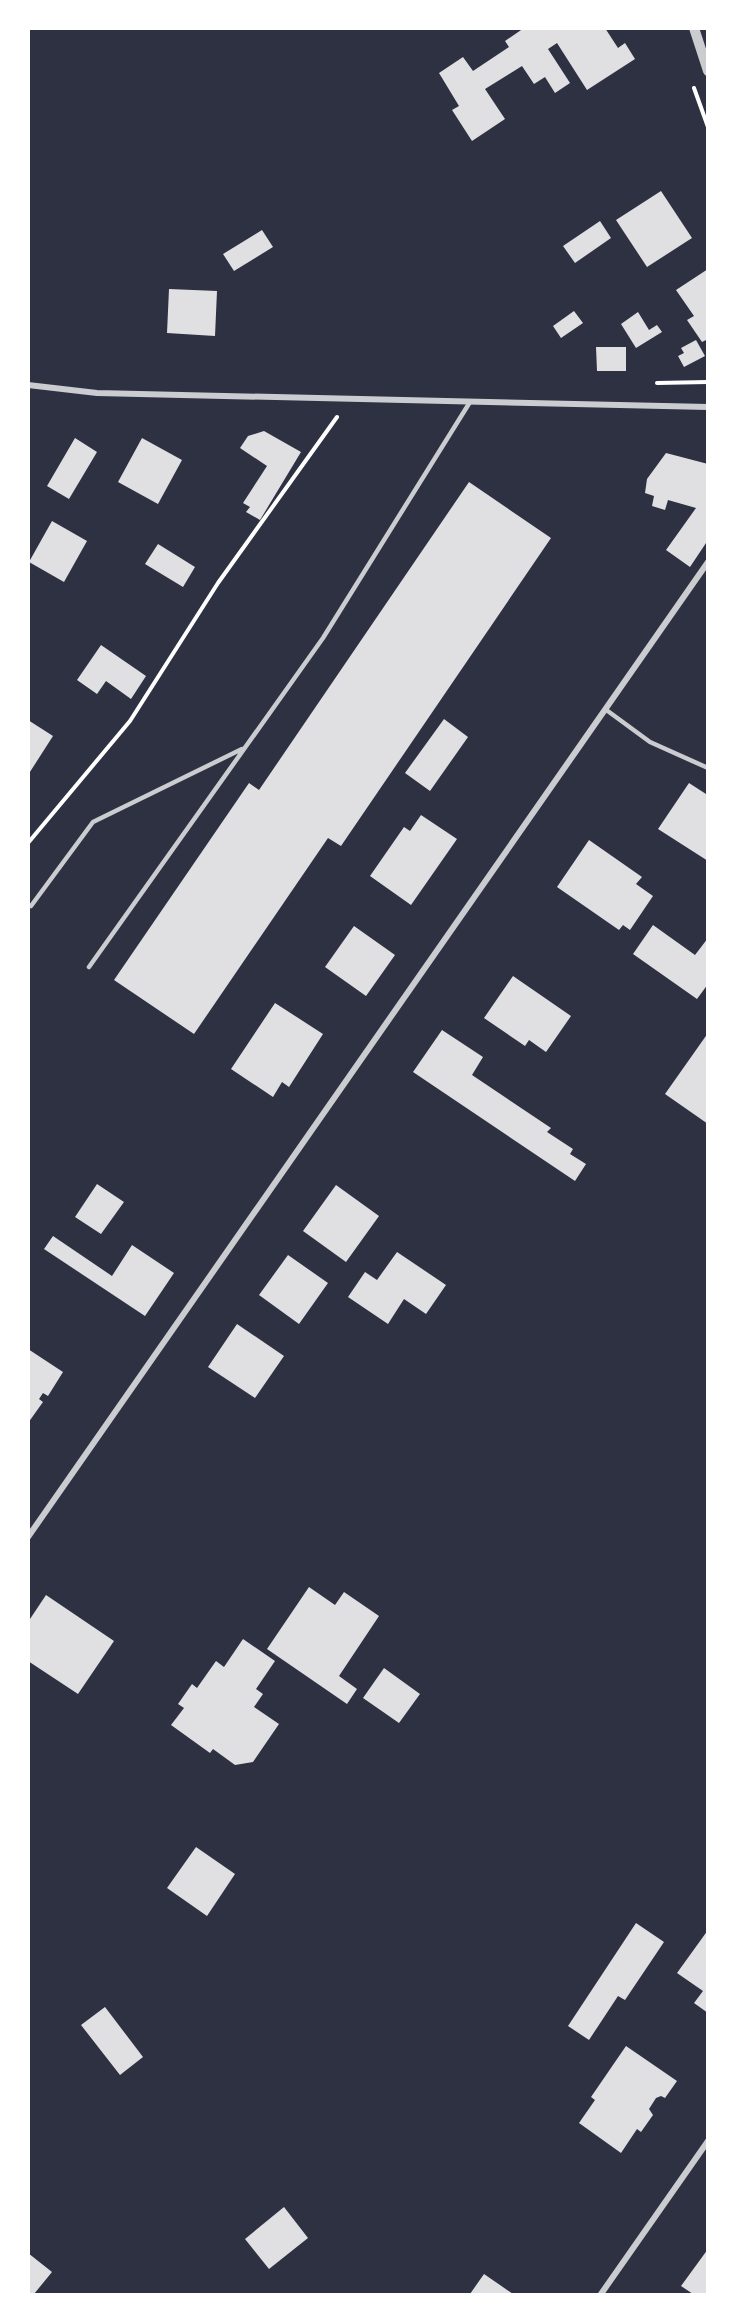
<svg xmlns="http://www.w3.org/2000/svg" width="736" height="2323" font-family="Karla,sans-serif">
  <rect width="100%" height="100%" fill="#2d3142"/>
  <path fill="#e0e0e3" d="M524,28H605L618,48L625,43L635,59L587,90L557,43L548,49L570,83L555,93L545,77L534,84L522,66L485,89L505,119L472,141L452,110L459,106L439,73L463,57L473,71L509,47L505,41Z
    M661,191L692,238L647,267L616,220Z
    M600,221L611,238L575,263L563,246Z
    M262,230L273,247L234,271L223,254Z
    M708,269V339L702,342L687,320L694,316L676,290Z
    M169,289L217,291L215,336L167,333Z
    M574,311L583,323L561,338L553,326Z
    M638,312L649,330L657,325L662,332L636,348L621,324Z
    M696,340L705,356L684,367L678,356L684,353L681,348Z
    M596,347H626V371H597Z
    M264,431L301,452L260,520L246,512L250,507L243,503L267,466L240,448L248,436Z
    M75,438L97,452L69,499L47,486Z
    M142,438L182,460L158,504L118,482Z
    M666,453L708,464V540L690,567L666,550L696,508L668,500L665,510L652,506L654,496L645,493L647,479Z
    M469,482L551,538L341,846L328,838L194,1034L114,980L249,783L259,790Z
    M52,521L87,541L64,582L29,562Z
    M158,544L195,567L183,587L145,564Z
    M101,645L146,676L131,699L106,681L97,694L77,680Z
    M444,719L468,737L430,791L405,773Z
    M28,720L53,736L28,775Z
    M689,783L706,794L708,791V861L658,829Z
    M421,815L457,839L411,905L370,876L404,827L410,831Z
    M589,840L642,877L636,884L653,896L630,930L623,925L619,930L557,887Z
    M653,925L695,955L708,938V984L697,999L633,954Z
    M354,926L395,955L366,996L325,967Z
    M513,976L571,1016L546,1052L529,1040L525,1046L484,1018Z
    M275,1003L323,1034L289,1087L282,1082L273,1097L231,1069Z
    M442,1030L483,1057L472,1075L551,1128L547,1132L573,1149L570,1154L586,1164L575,1181L413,1072Z
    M708,1033V1124L665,1094Z
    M97,1184L124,1202L101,1234L75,1217Z
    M336,1185L379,1216L346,1262L303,1231Z
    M53,1236L112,1276L132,1245L174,1273L145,1316L44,1249Z
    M397,1252L446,1285L426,1314L404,1299L388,1324L348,1297L365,1272L377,1280Z
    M288,1255L328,1283L299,1324L259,1295Z
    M237,1324L284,1356L255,1398L208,1367Z
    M28,1349L63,1372L48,1396L43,1393L39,1399L43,1402L28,1423Z
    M309,1587L335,1605L344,1592L379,1616L339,1676L357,1689L347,1704L267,1649Z
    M46,1595L114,1641L78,1694L28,1661V1622Z
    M243,1639L275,1661L256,1689L263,1694L254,1707L279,1724L253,1762L235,1765L213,1749L210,1753L171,1725L184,1708L178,1704L192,1684L197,1688L216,1661L224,1667Z
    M384,1668L420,1694L399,1723L363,1698Z
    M196,1847L235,1874L207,1916L167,1888Z
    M636,1923L664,1942L625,2000L618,1996L589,2040L568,2026Z
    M708,1930V2013L694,2003L703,1991L677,1973Z
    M105,2007L143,2057L120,2075L81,2025Z
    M626,2046L677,2081L665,2098L661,2096L656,2098L649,2109L653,2115L641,2132L637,2129L621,2153L579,2123L595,2100L591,2097Z
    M284,2207L308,2238L269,2269L245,2239Z
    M708,2249V2294H693L681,2286Z
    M28,2253L52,2272L34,2294H28Z
    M484,2274L513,2294H470Z"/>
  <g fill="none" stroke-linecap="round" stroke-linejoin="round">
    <path stroke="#fff" stroke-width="4" d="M694,88L708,127
      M657,383L708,382
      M28,843L130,721L218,583L337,417"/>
    <path stroke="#caccd0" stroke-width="4.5" d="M605,709L650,742L708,768
      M31,906L93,822L242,749
      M89,967L323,638L470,402"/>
    <path stroke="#caccd0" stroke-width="6" d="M28,385L97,393L708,407
      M28,1537L708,562
      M601,2294L708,2141"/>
    <path stroke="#caccd0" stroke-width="10" d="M694,28L708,71"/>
  </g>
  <rect width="736" height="2323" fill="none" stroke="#ffffff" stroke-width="60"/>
</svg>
